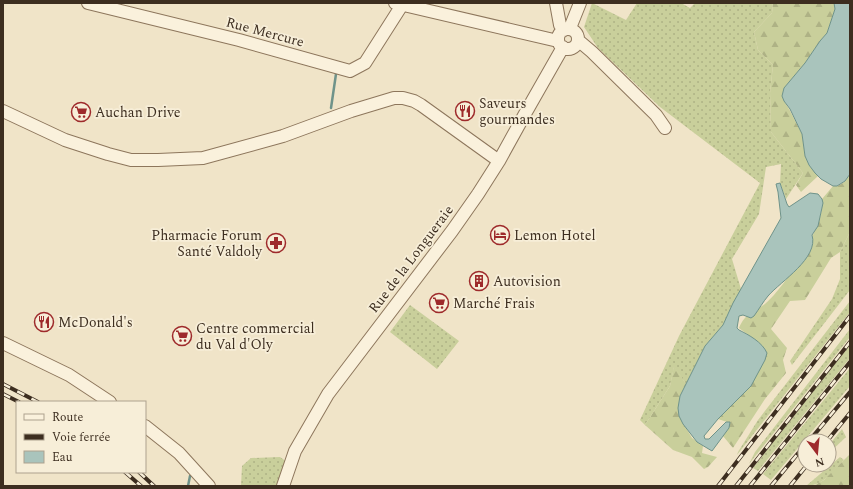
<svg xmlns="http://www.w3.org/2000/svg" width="853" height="489" font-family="Spectral,serif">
  <defs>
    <pattern id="grass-dots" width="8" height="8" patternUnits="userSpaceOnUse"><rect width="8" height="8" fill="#c9cf9b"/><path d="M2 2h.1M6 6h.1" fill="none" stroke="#aeb285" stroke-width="1.8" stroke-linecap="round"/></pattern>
    <pattern id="forest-firs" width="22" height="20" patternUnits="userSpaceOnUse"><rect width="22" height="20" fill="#c9cf9b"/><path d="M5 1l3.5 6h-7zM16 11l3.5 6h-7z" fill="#aeb285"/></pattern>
  </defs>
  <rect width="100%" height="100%" fill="#f0e4c8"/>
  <path fill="url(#grass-dots)" d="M592,3L626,20L637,3H681L690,8L695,3H773L772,13L754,32L758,50L773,65L770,93L771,132L803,173L786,199L780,183L781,164L766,167L759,214L732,259L741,289L723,325L705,346L686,384L674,367L670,386L645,425L640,420L679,336L760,183L660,107L598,48L584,27Z
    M850,232V290L792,365L790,361L832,299L840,279V252Z
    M850,301V312L737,455L738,452L758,420Z
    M410,305L459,341L437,369L390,332Z
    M850,329V337L749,464L755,452Z
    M850,345V358L758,471L753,468Z
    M850,368V386L771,480L763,474Z
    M842,429L846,437L829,453V445Z
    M280,457L287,462L276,486H241L242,466L251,458Z
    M840,457L844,460C833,471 823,486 806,486Z"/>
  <path fill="url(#forest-firs)" d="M773,3H834L835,9L827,33L820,41L805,63L784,88L782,96L784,101L789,109L802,134L805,156L809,165L818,176L801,192L796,185L803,173L771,132L770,93L773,65L758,50L754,32L772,13Z
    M850,174V232L840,252L831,258L805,300L790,301L771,329L787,348L783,360L786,373L765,399L733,448L723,436L730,423L718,419L745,392L765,360L760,344L739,328C746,312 754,313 766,303C784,288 827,223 822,199L833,186C841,187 846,180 850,174Z
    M674,366L686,384L680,396L679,416L692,438L703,446L702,453L717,457L708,467L704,469L692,457L673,450L645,425L670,386Z
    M850,454V486H813L824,480Z"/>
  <path fill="#a9c4bc" stroke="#6f938a" d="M834,3H850V174L845,181L837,186H833L821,179L815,173L809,165L805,156L802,134L790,109L784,101L782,96L784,88L805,63L820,41L827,33L835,9Z
    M780,183L787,204L789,207L810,193L818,194L822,199L823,203L818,226L812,235C819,258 781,281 768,296C763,302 759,309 754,316L751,318L743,315L739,316L737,328L739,330C749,335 762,342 767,353L765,360L751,386L718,419L704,436L705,439H709L726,422H730L729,428L712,451L697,442L683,424L679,416L678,408L680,396L705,346L723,325L733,303L781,218L778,192L776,184Z"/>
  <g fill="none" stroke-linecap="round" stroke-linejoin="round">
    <path stroke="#6f938a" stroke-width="2.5" d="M331,108L336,74
      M188,486L190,476"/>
    <defs>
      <path id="minor" d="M88,3L239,40L350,71L365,63L402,5L401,3
        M395,3L558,41
        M556,3L560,25L564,30
        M570,28L580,3
        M558 39a10 10 0 1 1 20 0a10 10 0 1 1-20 0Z
        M579,41L592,52L656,115L665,128
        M3,111L65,140L108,154L131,160H158L203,158L283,136L351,111L394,98H403L414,101L421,105L499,161
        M3,343L69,375L110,402
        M145,426L179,453L209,486
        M283,486L295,451L328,394L452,231L478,194L499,161L526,112L563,47"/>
    </defs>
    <use href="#minor" stroke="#8d765c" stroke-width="14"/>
    <use href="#minor" stroke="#faf1dc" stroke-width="12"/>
    <defs>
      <path id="rail" d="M3,384L38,402
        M3,394L19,402
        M809,441L850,392
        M827,441L850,413
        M125,472L141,486
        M139,472L154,486
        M718,486L850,316
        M736,486L850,342
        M750,486L850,362
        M771,486L805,445
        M790,486L807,465"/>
    </defs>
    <use href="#rail" stroke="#3d2e20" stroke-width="4"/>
    <use href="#rail" stroke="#f7eed8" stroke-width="2.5" stroke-dasharray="8" stroke-linecap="butt"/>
  </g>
  <defs>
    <symbol id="restaurant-ring" viewBox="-11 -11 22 22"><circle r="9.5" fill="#f7eed8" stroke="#9e2a2b" stroke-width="1.5"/><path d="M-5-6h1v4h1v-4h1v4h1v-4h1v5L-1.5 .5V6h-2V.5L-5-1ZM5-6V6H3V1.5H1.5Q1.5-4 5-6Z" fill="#9e2a2b"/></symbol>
    <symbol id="supermarket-ring" viewBox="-11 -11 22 22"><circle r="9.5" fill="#f7eed8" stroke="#9e2a2b" stroke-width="1.5"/><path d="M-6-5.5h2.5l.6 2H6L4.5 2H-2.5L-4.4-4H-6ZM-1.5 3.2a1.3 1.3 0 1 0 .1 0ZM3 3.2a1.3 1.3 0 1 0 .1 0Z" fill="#9e2a2b"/></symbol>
    <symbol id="hotel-ring" viewBox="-11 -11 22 22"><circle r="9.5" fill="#f7eed8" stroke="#9e2a2b" stroke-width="1.5"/><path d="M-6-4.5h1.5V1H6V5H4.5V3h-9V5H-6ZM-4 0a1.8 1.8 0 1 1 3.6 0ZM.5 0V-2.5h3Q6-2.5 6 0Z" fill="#9e2a2b"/></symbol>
    <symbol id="pharmacy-ring" viewBox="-11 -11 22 22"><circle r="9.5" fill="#f7eed8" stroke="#9e2a2b" stroke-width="1.5"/><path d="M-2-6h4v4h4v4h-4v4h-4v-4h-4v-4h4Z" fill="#9e2a2b"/></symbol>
    <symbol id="building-ring" viewBox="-11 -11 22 22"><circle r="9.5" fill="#f7eed8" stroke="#9e2a2b" stroke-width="1.5"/><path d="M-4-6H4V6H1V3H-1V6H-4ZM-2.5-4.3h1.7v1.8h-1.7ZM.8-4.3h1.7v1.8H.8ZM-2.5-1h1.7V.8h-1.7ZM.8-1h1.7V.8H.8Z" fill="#9e2a2b"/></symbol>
  </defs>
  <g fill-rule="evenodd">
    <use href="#restaurant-ring" x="454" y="100" width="22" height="22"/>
    <use href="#supermarket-ring" x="70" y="101" width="22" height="22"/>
    <use href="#hotel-ring" x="489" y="224" width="22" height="22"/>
    <use href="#pharmacy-ring" x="265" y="232" width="22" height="22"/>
    <use href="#building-ring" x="468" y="270" width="22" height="22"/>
    <use href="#supermarket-ring" x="428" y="292" width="22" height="22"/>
    <use href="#restaurant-ring" x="33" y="311" width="22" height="22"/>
    <use href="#supermarket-ring" x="171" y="325" width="22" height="22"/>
  </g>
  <g text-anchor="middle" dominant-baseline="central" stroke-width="3.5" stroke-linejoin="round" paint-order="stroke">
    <g font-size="14" fill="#3d2e20" stroke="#f7eed8">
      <text transform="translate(265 32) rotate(15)">Rue Mercure</text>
      <text transform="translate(411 259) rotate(-53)">Rue de la Longueraie</text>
    </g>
    <g font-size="14" fill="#3d2e20" stroke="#f7eed8" text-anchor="start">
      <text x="479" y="103">Saveurs<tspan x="479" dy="16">gourmandes</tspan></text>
      <text x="95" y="112">Auchan Drive</text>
      <text x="262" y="235" text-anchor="end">Pharmacie Forum<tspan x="262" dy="16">Santé Valdoly</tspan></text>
      <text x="514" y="235">Lemon Hotel</text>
      <text x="493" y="281">Autovision</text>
      <text x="453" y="303">Marché Frais</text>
      <text x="58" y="322">McDonald's</text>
      <text x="196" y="328">Centre commercial<tspan x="196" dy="16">du Val d'Oly</tspan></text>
    </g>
  </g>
  <rect width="853" height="489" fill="none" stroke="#3d2e20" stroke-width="8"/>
  <rect x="16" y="401" width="130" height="72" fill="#f7eed8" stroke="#ada18e"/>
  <rect x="24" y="414" width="20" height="6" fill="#faf1dc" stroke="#ada18e"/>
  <text x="52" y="421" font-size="12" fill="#3d2e20">Route</text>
  <rect x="24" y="434" width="20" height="6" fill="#3d2e20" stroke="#ada18e"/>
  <text x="52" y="441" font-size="12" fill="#3d2e20">Voie ferrée</text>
  <rect x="24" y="451" width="20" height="12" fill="#a9c4bc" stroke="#ada18e"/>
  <text x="52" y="461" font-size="12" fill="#3d2e20">Eau</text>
  <g transform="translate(817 453) rotate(164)"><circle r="19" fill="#f7eed8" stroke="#ada18e"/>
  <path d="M0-3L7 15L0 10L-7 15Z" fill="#9e2a2b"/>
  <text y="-6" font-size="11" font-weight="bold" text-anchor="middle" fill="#3d2e20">N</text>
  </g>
</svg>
